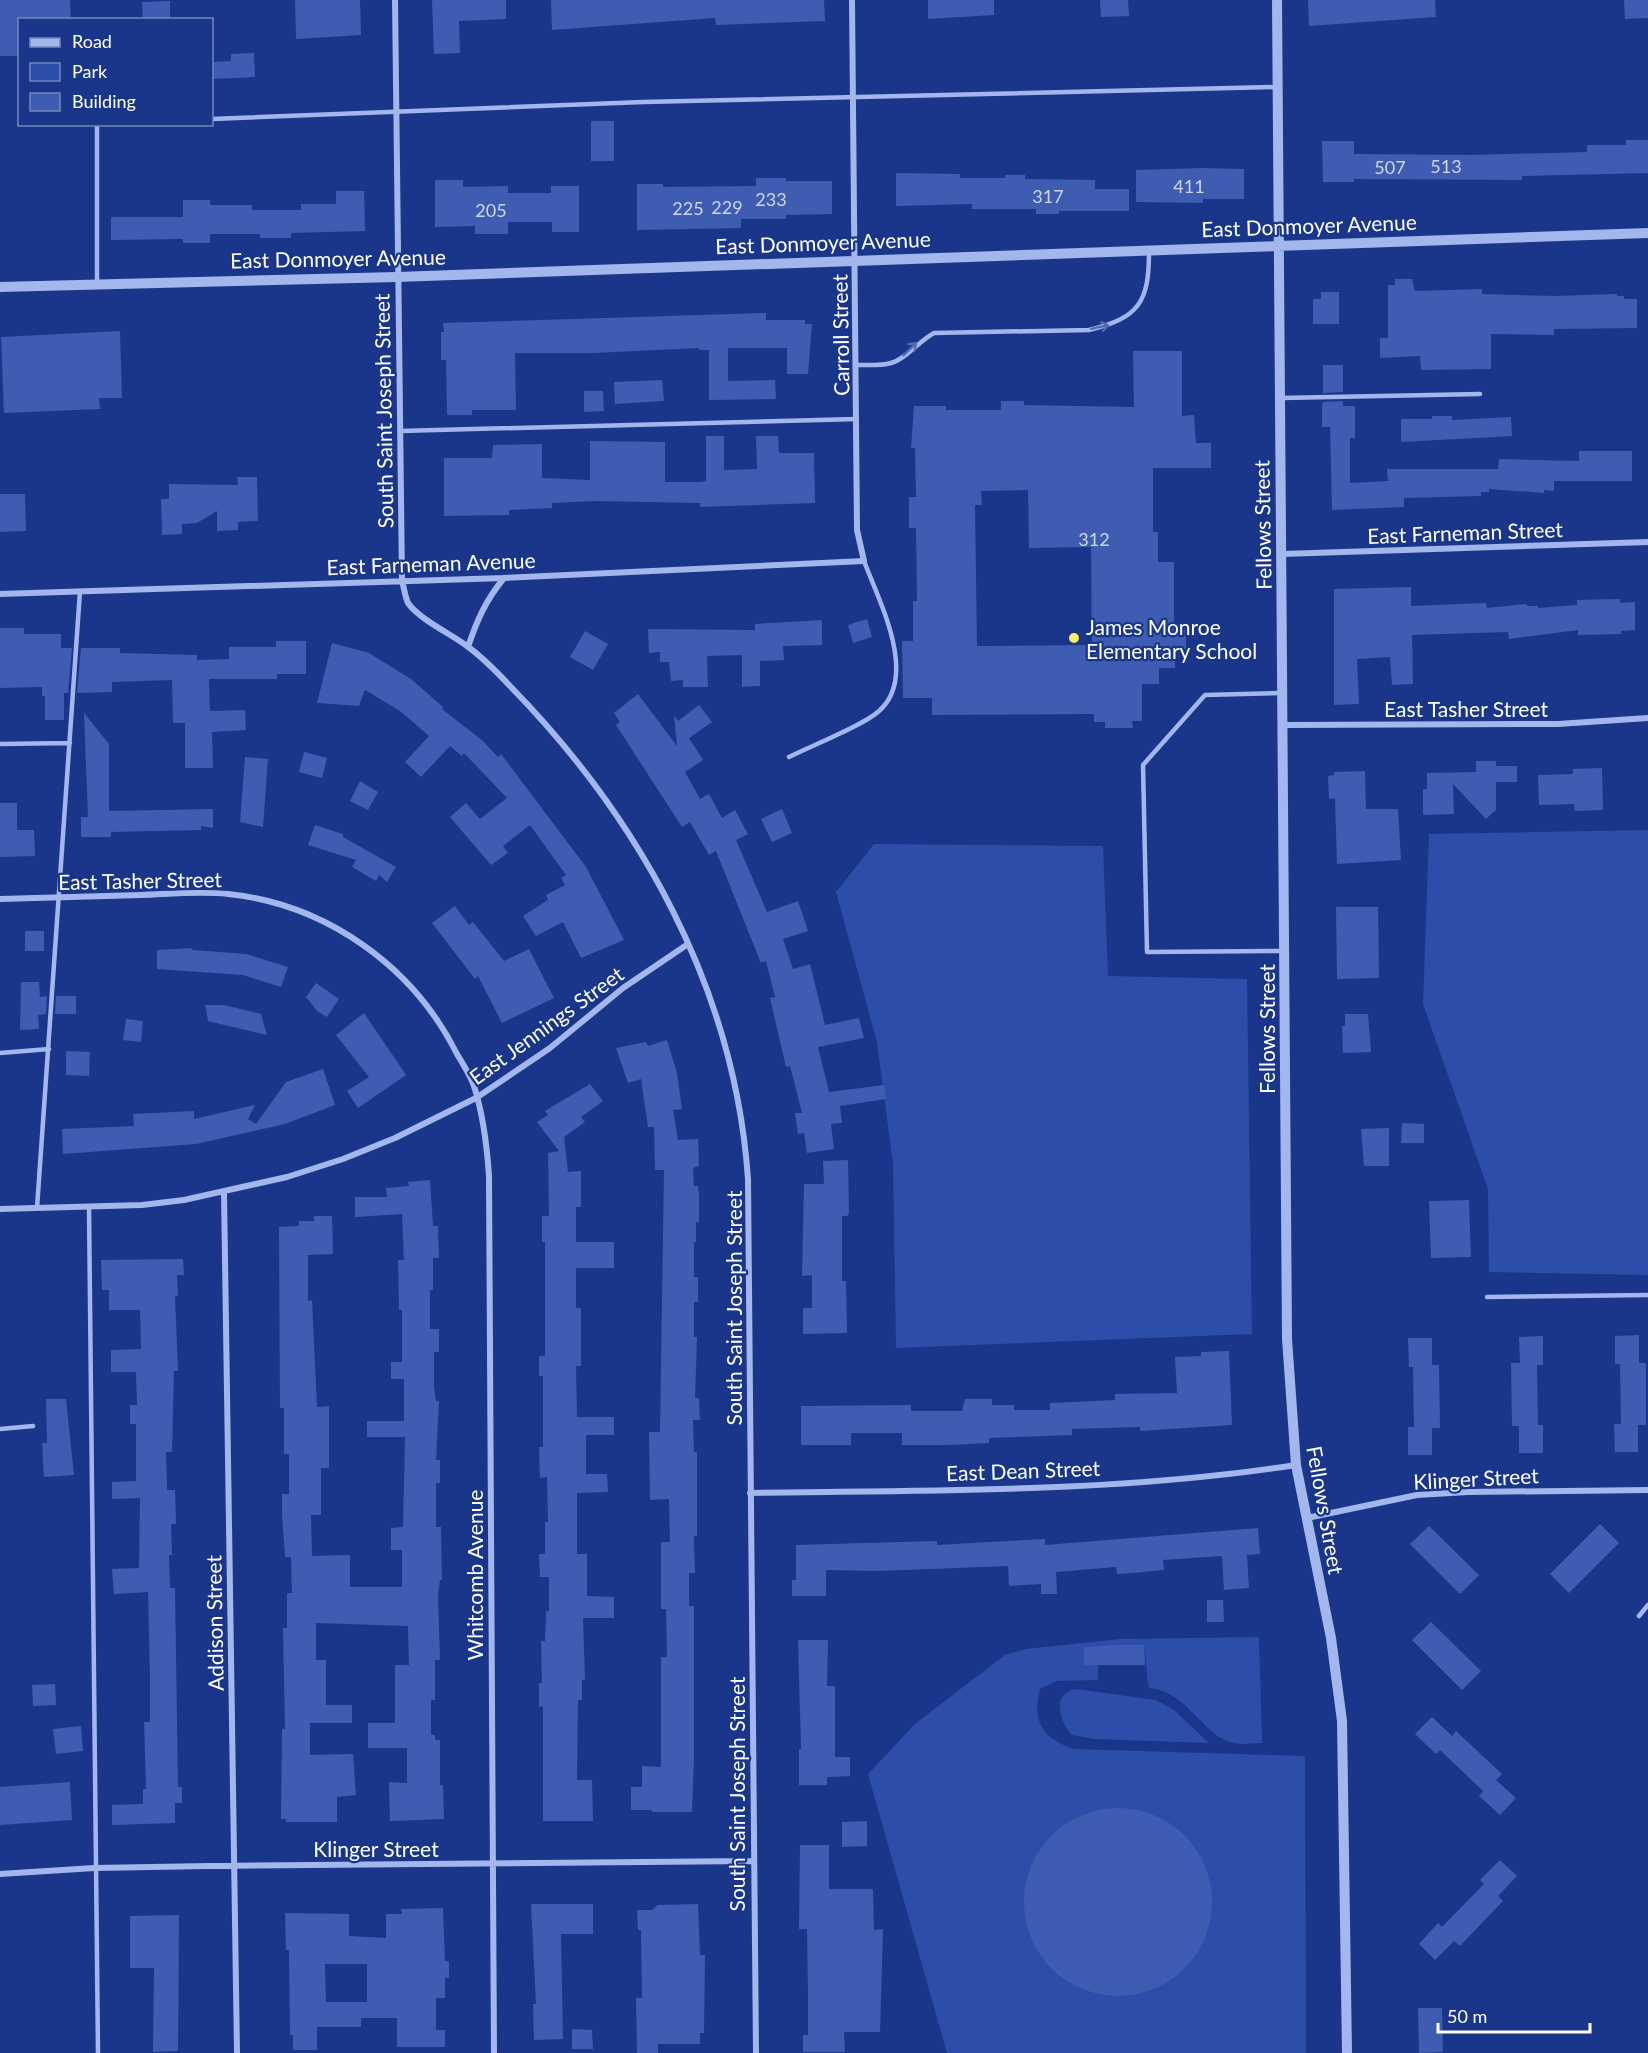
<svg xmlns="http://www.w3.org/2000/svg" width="1648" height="2053" font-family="Lato,sans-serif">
  <rect width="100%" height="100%" fill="#1a368a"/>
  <path fill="#2c4da8" d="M1648,830V1275L1489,1272L1488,1189L1423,1004L1429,834Z
    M874,844L1103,846L1108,976L1247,979L1252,1334L896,1348L893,1164L877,1042L836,892Z
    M1259,1637L1262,1743C1253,1743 1243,1745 1234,1743C1204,1738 1188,1692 1150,1688L1148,1685L1144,1645L1084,1647V1664L1098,1665V1680L1057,1681L1040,1689C1031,1721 1043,1738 1073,1749L1305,1756L1306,2053H947L868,1774L916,1723L1005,1655L1025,1649L1121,1639Z
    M1076,1689L1156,1700L1174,1710L1209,1743L1094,1739L1072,1735C1060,1722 1050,1694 1076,1689Z"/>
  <path fill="#3e5cb1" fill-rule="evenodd" d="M0,0H70L71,20H20V56H0Z
    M295,0H360L361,35L296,39Z
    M432,0H506V19L459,21L460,53L434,54Z
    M551,0H824L825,21L716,25L715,18L552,30Z
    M928,0H994V15L928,19Z
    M1100,0H1128L1129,16L1101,17Z
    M1308,0H1435L1436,17L1309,26Z
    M1624,0H1648V18L1625,19Z
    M170,1V20H143L142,2Z
    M254,53L255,77L212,79V62L231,61V54Z
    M591,121H614V161H591Z
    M1626,140H1648V173L1522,176V180L1354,179V182H1323L1322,141H1354V154L1471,155L1587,152V145H1626Z
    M1203,168L1244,169V199H1203V203L1136,202V170Z
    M896,173L960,174V178H1005V175H1025V179L1095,180V189H1129V211H1059V214H1036V209H972V204L896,206Z
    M756,178H786V181H832V214L786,215V219H741V228L637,230V184H663V187L756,186Z
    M435,180H463V187L508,186V193H551V186H579V232H552V222H508V234H475V226L435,227Z
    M336,191H364L365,231L291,233V238H260V234H210V243H183V239L111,240V217H183V200H210V205H252V210H301V204H336Z
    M1395,279H1412L1415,291L1482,289V294L1555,296L1617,294V296H1624V299H1637V328L1554,329V335L1491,334V369L1421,370L1420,356L1380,358V338H1388V285H1395Z
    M1321,292H1339V324H1313V299H1321Z
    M766,313V320H805V324H812L808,374H787V348H728V381L775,380L776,399L709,400V350H699V348L594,353H515L516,410H472V415H447L446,360H441V332H444L443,323Z
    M120,331L122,398H99L100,409L4,413L1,337Z
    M1133,351H1182V416L1194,415L1196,443H1211V468H1153V532H1158V562H1174V625H1186V651H1175V668H1159V684H1142V721H1132L1133,728H1105V722H1094V714L932,715V698H903L902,641H913V601H917L916,528H909V497H916L915,448H911L914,406H946V410H1001V401H1024V405L1134,407ZM1028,490L1029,548L1091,547L1092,645L977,646L975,505H982L981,491Z
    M1323,365H1343V392L1323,393Z
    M662,380L664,401L615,404L614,382Z
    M584,391H603L604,411L584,412Z
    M1343,401V406H1355V438H1350V483L1388,481L1387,469H1498L1499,459L1579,461V451H1632V481H1554V491L1544,490V493L1489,489V492H1481V496L1404,498V507L1332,510L1330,427H1322V407L1323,402Z
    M1432,416H1452V420L1511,417L1512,436L1401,442V419H1432Z
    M706,436H724V470L757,469L756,436H778L779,453H814L815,503L700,507V503L595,501L552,503V508L509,510V515L444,516V458H492L493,445L542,444V478L590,480V441L665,442V482H700L706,481Z
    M237,477H257L258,521L238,522V530L217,531V511L197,523L182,524V534L162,535L161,499H169V484L238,485Z
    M0,494H25L26,531L0,532Z
    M1411,587V606L1486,603L1487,608L1527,604V606H1538V608L1577,605V600L1620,599V603L1635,602V630L1621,631V634L1578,635V630L1509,639L1508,632L1412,635L1413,684L1392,685L1390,657L1357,659L1359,704L1334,705V589Z
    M867,619L872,637L853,643L848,625Z
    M822,620V645L783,646L784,660L760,661V686L742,687V655L707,656L708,687H683V680L671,681L669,662H660V652L649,653L648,629L755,630V624Z
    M0,628H24V634H61V648H72L68,693H64V720H45V696H42V687L0,688Z
    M585,631L608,644L593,670L570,657Z
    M276,641H306V674H277V679H209L210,711L245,710L246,730L212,732L213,768H185V723H173L172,680L112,682V692L77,693L81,648H120V653L197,655V660L229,659V647H276Z
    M332,643L369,653L411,679L443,707L442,709L483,741L498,757L501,754L586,867L624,940L581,958L563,922L536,936L523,916L548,900L546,895L565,885L561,878L566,875L530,825L503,846L508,853L491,865L450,817L466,803L480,819L507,798L464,753L462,756L450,746L421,777L405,762L429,736L400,711L365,690L359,706L317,703Z
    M638,694L677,746L674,715L678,721L699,705L712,722L689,738L703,760L685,772L700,799L709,794L722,818L735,810L748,834L736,840L767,912L798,901L808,931L783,939L793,969L810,964L825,1025L859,1018L864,1038L818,1047L829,1092L884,1085L886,1099L840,1106L842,1123L831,1124L834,1149L807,1153L804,1133L798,1134L795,1113H802L790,1066L786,1067L770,998L775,997L766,961L761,963L716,851L709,855L690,822L682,827L616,725L620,722L614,713Z
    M84,713L109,744V811L213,809V828L201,826V830L111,832V837H81V817H88Z
    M304,752L327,758L322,778L299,772Z
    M245,757L268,759L263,827L240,822Z
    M1476,761H1496V766H1517V782H1496V810L1486,819L1453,784L1454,814L1423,815V789H1427V773L1476,772Z
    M1602,768L1603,810L1575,811L1574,804L1539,805L1538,775L1573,774V769Z
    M1365,771L1366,809H1398L1401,860L1337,864L1335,798L1329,799L1328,776L1334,775V772Z
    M360,781L378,792L368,810L350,801Z
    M0,803H17V830H34L35,856L0,857Z
    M782,809L792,833L772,842L761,819Z
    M315,825L343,834V837L396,867L387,882L379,875L376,881L352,867L356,860L308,845Z
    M455,906L469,925L473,922L504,961L529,949L554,998L502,1023L478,976L475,979L432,923Z
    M1336,907H1378L1379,978L1337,979Z
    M25,931H44V951H25Z
    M192,948V950L246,954L288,967L281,987L243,975L157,969V950Z
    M21,982H39L40,997L47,996L46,1014L38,1015L39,1029L20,1030Z
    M316,983L339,999L327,1017L317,1011L306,997Z
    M56,996H76V1014H55Z
    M205,1005H224L261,1014L267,1035L208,1021Z
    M364,1013L406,1075L358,1108L347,1091L369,1077L336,1035Z
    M1345,1014H1368L1371,1052L1343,1053L1342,1026H1345Z
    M126,1019L143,1021L141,1042L123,1040Z
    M667,1040L677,1073L682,1109L673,1110L678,1140L698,1139L699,1166L693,1168L694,1186H698L699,1194V1222H696V1242H694V1277H698V1302H694V1337H697L695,1398H699L700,1420H693L694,1452H697V1536H694L695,1573H689V1606H694V1759L692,1812H652V1810H631V1787H642V1766L661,1767V1657H667L666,1609H661V1542H670L669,1499L650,1500L649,1432H660L664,1170H655L654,1127H648L641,1079L628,1083L616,1048L646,1042L648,1046Z
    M66,1051L90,1052L89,1076L66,1075Z
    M323,1069L335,1105L285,1124L196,1144L63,1154L62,1129L134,1126L133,1114L194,1111V1119L255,1105L248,1119L256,1124L286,1082Z
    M590,1084L603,1101L581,1117L585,1122L564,1137L568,1172L581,1171V1207H576V1242H614V1268H576V1308H581V1366H576L577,1417H614V1435H586V1474H607L608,1492L577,1493V1554H587V1596L614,1597V1618H583L585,1680H582V1700H578L577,1780H592L593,1821H543V1706L539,1707V1683H542L541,1641H545L546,1611H549V1577H540L539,1554H545V1522H548L547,1477L540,1478L539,1447H543V1376H539V1356H545V1242H542V1216H549L548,1153L559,1151L537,1122L548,1115L545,1111Z
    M1402,1123L1424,1124V1143H1401Z
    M1389,1128V1166H1364L1361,1129Z
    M848,1160L849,1213L847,1216H842V1281H846L847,1333L803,1334V1308H812V1275L802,1276L804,1184H824L823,1161Z
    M430,1180L433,1226H438L439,1258H433V1290H430V1329H439V1352H434V1387L436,1401H439L436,1460H440V1483H436V1527H441L442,1580H440L438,1595L440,1660H435V1700H431V1735H435V1740H440V1785H443L444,1819L390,1821L389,1782L407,1783V1748H368V1723H395V1665H409L408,1626L316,1623V1660H326V1705H352V1723H310V1755L353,1754L356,1795L337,1797V1822H286V1819H281L282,1729H285L283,1628H287V1593H292L291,1557H285L282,1515V1494H289V1454H284V1408H280L279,1227L299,1226V1221H314V1216H332L333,1254L308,1255V1301L312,1300L317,1407L329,1406V1468H321V1515H311L312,1556L350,1555V1587H402V1550H391V1528L403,1527L405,1437H367V1421H404V1379H391V1362H402V1310H399L398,1260H404L402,1214L355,1217V1197H387L386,1188L409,1186L408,1182Z
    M1469,1200L1471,1257L1431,1258L1429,1201Z
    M183,1259L184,1275H177L178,1296H175L178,1371H174L172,1452H166L167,1490H175L176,1524H171L172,1555H169L170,1588H175L178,1787H182V1803H175V1823L112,1825V1805L143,1804V1789H146L144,1722H150V1677L148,1592L114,1594L112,1569L139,1568L140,1498L112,1499V1482L136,1481V1424H130V1405H137L136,1372H111V1350L141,1349L140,1310H109V1290H102L101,1260Z
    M1639,1335V1363H1646V1425H1638V1452H1615L1614,1424H1621L1620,1364H1615V1336Z
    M1543,1336V1365H1537L1538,1425H1543V1453H1519V1426H1512L1511,1363H1520L1519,1337Z
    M1408,1338H1432V1365H1439L1440,1428H1432V1455H1408V1427H1414L1413,1367H1409Z
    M1229,1351L1232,1425L1140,1431V1427L1072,1429V1435L989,1438V1443L950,1445H902V1433H851V1445H801V1406L911,1405V1411H962L965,1399H992V1405H1014V1410H1050V1403L1115,1400V1394L1177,1393L1175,1357L1201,1356V1352Z
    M46,1399H66L74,1475L44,1477L42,1443H47Z
    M1600,1524L1619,1543L1569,1593L1550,1574Z
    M1429,1526L1479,1575L1460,1594L1410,1544Z
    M1258,1528L1260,1554L1247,1555L1249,1588L1224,1590L1222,1556L1163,1560L1164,1570L1133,1573L1117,1574L1116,1567L1056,1572L1057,1594H1041V1584L1009,1586L1008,1566L878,1571L826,1570V1596H792V1580H796V1545L937,1541V1545L1045,1539V1545Z
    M1207,1600H1223L1224,1622H1207Z
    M1431,1622L1481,1671L1462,1690L1412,1640Z
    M798,1640H828L827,1686H835V1757H850V1776L827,1777V1785H799V1749H801Z
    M1117,1645H1144L1145,1665H1084V1647Z
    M55,1684L56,1705L33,1706L32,1685Z
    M1432,1717L1452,1736L1456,1731L1502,1774L1496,1780L1516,1798L1500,1815L1479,1796L1483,1791L1440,1750L1436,1754L1415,1734Z
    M81,1726L83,1751L56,1754L53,1729Z
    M70,1782L72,1820L0,1825V1787Z
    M1024 1902a94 94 0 1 1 188 0a94 94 0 1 1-188 0Z
    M867,1821V1846L842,1847V1822Z
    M800,1845H829V1889H873L874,1930L883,1929L880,2032H844L845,2052H803V2035H808V1993L807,1929H799Z
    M1500,1860L1517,1876L1498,1896L1503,1901L1460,1946L1454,1941L1435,1960L1419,1944L1438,1923L1442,1927L1484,1884L1480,1880Z
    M531,1904H593V1934H561L563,2039L534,2040L533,2004H536Z
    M698,1904L700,1955H705L704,2033H700V2044H658V2053H637L636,1998H642L641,1930H638L637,1910H652L658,1905Z
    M443,1908L445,1961H449V1978H445V1998H436V2030H445V2047H397V2018H361V2027H317V2050H293V2035H290L289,1950H286L285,1913L349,1914V1936L386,1938V1914H402L401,1909ZM325,1964H367V2002H326Z
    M179,1915L178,2051L153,2052L154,1968H130V1916Z
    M1418,2008H1442L1443,2052L1419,2053Z
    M572,2029L592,2030L593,2049H572Z"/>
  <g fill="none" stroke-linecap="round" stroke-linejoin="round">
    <path stroke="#a3b7ed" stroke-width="4.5" d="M212,119L643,102L1277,87
      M97,283V124
      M857,365C867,365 880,366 891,363C906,359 919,341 934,333L1089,330C1139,318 1149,302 1149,252
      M1281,398L1480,394
      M400,431L857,419
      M1281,693L1205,695L1143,765L1147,952L1283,951
      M0,744L70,743
      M789,757C811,746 864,725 879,711C919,676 879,601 864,561
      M0,1053L49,1049
      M89,1207L98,2053
      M37,1208L80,591
      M1487,1297L1648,1295
      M0,1429L33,1426
      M1639,1616L1648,1605"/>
    <path stroke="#a3b7ed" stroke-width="6" d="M395,0L402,581C404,587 405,597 408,603C419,619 451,634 467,646C482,657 497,672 510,686C641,820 735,990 748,1179L756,2053
      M1282,554L1648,542
      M0,594L504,578L864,561L857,530L852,0
      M468,647C477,620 486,600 504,578
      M1284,725L1558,724L1648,718
      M0,899C47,898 94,896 141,895C170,894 199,891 228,894C326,904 413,966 457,1054C463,1064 470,1075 474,1086C483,1114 487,1146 489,1176L494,2053
      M224,1193L237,2053
      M0,1209L142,1205L184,1200L287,1177L343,1159L395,1138L476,1098L550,1048L623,988L688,944
      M750,1493C932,1490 1116,1493 1296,1465
      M1307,1518L1417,1495L1468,1492L1648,1490
      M0,1874L94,1868L209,1866L752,1861"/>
    <path stroke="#a3b7ed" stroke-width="10" d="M1277,0L1287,1339L1296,1465L1331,1638L1342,1721L1347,2053
      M0,287L397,277L1648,233"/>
  </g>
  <defs><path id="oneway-shaft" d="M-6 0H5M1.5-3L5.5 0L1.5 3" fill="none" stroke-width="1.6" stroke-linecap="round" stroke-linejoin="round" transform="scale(1.5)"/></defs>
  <g stroke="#516ab2">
    <use href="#oneway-shaft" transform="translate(1100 327) rotate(-12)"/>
    <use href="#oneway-shaft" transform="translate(910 349) rotate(-44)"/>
  </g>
  <circle fill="#ffef5f" stroke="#1a368a" stroke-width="2" cx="1074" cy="638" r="6"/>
  <g text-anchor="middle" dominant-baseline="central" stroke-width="4.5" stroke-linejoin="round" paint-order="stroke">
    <g font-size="18" fill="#cfd6ec">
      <text x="1446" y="166">513</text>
      <text x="1390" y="167">507</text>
      <text x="1189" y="186">411</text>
      <text x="1048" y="196">317</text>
      <text x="771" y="199">233</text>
      <text x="727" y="207">229</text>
      <text x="688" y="208">225</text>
      <text x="491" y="210">205</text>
      <text x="1094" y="539">312</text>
    </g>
    <g font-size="21" fill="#fff" stroke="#1a368a">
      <text transform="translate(1309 225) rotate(-2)">East Donmoyer Avenue</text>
      <text transform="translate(823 242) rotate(-2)">East Donmoyer Avenue</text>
      <text transform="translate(338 258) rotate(-1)">East Donmoyer Avenue</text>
      <text transform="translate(840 335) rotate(-91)">Carroll Street</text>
      <text transform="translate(383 411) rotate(-91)">South Saint Joseph Street</text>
      <text transform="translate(1262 525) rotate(-91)">Fellows Street</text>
      <text transform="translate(1465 532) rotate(-2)">East Farneman Street</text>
      <text transform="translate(431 563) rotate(-2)">East Farneman Avenue</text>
      <text x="1466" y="708">East Tasher Street</text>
      <text transform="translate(140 880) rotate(-1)">East Tasher Street</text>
      <text transform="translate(546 1025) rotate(-36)">East Jennings Street</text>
      <text transform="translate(1266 1029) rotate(-90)">Fellows Street</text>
      <text transform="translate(733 1308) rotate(-90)">South Saint Joseph Street</text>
      <text transform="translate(1023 1470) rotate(-2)">East Dean Street</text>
      <text transform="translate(1476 1478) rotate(-3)">Klinger Street</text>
      <text transform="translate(1326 1510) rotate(80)">Fellows Street</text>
      <text transform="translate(474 1575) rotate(-90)">Whitcomb Avenue</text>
      <text transform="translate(214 1623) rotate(-91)">Addison Street</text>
      <text transform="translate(736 1794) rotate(-90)">South Saint Joseph Street</text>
      <text x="376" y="1848">Klinger Street</text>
    </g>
    <g font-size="21" fill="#fff" stroke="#1a368a" text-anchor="start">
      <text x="1086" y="626">James Monroe<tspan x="1086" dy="24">Elementary School</tspan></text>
    </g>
  </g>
  <rect x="18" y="18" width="195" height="108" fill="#1a368a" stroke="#7686b9" stroke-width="1.5"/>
  <rect x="30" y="38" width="30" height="9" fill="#a3b7ed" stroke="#7686b9" stroke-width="1.5"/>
  <text x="72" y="48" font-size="18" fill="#ffffff">Road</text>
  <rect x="30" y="63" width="30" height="18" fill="#2c4da8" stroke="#7686b9" stroke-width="1.5"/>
  <text x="72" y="78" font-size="18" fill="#ffffff">Park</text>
  <rect x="30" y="93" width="30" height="18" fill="#3e5cb1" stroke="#7686b9" stroke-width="1.5"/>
  <text x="72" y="108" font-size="18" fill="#ffffff">Building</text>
  <path d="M1438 2023v9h152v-9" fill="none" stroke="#ffffff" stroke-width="3"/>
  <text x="1447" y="2023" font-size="18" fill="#ffffff" stroke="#1a368a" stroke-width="4.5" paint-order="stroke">50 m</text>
</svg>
